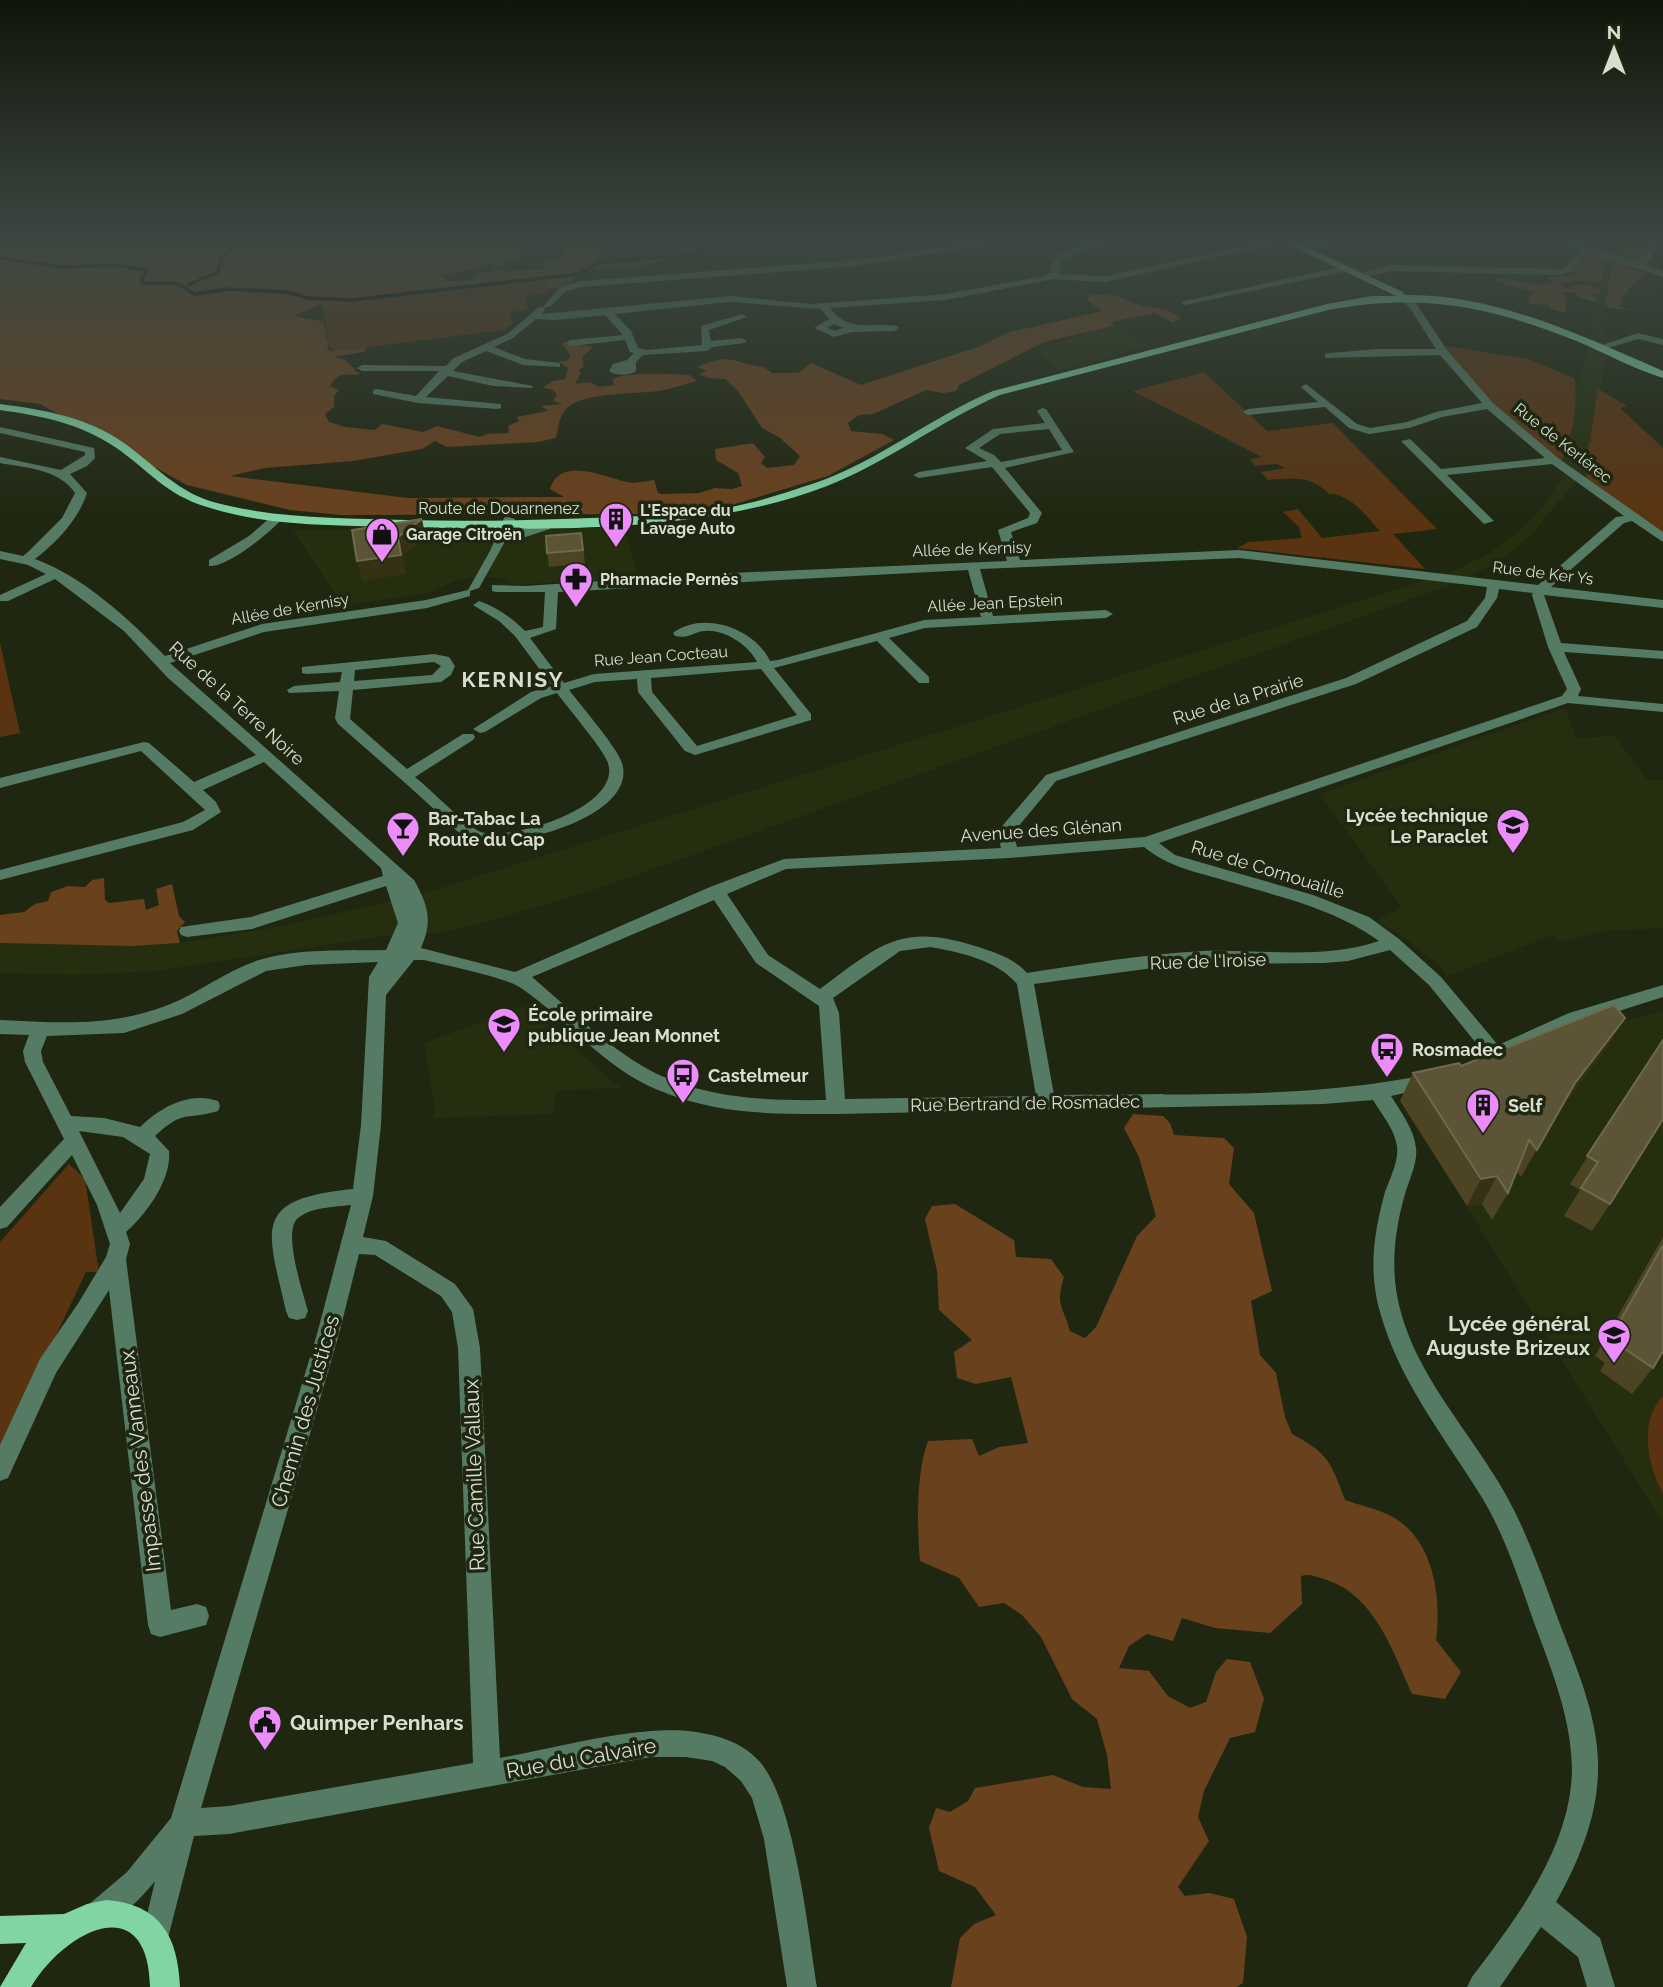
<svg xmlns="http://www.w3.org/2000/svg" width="1663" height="1987" font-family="Raleway,sans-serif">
  <rect width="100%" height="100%" fill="#1f2710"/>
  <path fill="#252f10" d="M1604,261L1613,264L1614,272L1601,352L1606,358L1590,439L1593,441L1586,479L1575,482L1534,532L1503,559L1456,583L591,891L486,922L438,933L391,935L156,971L77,975L0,973V943L131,946L180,943L278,927L421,894L1449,573L1488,554L1519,531L1540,510L1568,468L1561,461L1564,457L1577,386L1586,357L1594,302Z
    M1112,327L1149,346L1056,371L1035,347Z
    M625,528L638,577L515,585L498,577L462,578L428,593L340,606V601L293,530Z
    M1565,708L1576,738L1615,736L1647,780H1663V928L1604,931L1560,942L1553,935L1447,976L1440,966L1400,934L1375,921L1402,908L1320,794Z
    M527,1005L615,1084L623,1088L557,1090L553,1114L434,1118L435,1107L424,1043Z
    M1663,1011V1523L1401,1101L1598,1033L1631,1019Z"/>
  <path fill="#5a3411" d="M546,279L547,293L524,296L528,310L509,312L513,324L504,330L336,351L329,347L322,304Z
    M1444,346L1528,359L1574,378C1579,394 1571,448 1561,461L1483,395Z
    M1204,372L1267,431L1333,423L1437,529L1393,534L1425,569L1237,548L1249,542L1302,538L1299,527L1283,512L1298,509L1322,538L1380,531C1367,517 1350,493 1329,494C1311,475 1292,478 1268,480L1261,472L1285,468L1276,464L1255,466L1250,459L1262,457L1133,391Z
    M1598,389L1627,406L1620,408L1663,448V533L1586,479L1589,442L1592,441L1590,439Z
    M0,643L20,733L0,737Z
    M69,1164L85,1179L99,1272H86L0,1454V1242Z
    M1663,1396V1493C1647,1466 1639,1420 1663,1396Z"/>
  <path fill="#6a411d" d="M0,242H313L330,246L358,245V242H534L526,246V250C520,255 503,266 495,268L492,266V262L486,261L487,264L475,269L440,275L447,281L476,280L472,277L480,272L546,269L543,262L565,258V251L546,246L545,242H597L600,250L596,253L603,261L662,256L664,259L637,268L585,269L574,277L569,285L547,290L545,279L319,305L295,315L297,317L323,321L329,347L326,349L332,351L366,348L364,352L334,357L345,360L355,369L354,371L360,373L356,375C342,374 337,374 330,386L339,390L334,396V407L325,414L329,422L345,427L375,430L382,424L423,432L437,426L480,437L487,434L509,433L508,426L519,421L517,417L548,411L541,406L563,404L553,401L557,394L551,389L542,388L553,381L565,379L568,368L558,361H566L571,356L562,344L565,342L593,347L582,357L584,367L578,370L581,373L575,384L590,382L599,387L615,385L612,380C622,371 674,374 690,375L697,381C684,384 672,389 659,391C636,394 584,392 567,408C558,417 559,428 556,438L538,442L447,447L435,441L422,449L353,461L265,468L230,476L408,498L564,497L550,489C560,455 605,477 627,482C636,484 646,481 654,480L658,493L662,494L699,493L715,488L732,489L742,486L738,473L716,460L715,449L753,443L765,457L761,463L767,468L794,465L800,456L780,438L762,428L738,391L725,379L709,378L699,374L707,371L697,367C724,356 726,358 751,365C761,367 765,366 772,373H798L811,363L861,385L978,347L1009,332L1102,311L1087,300L1090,295L1111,294L1142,306L1166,309L1181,318L1173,323L1155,313L1112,322L1114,326L1044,342L959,385L956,391L943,393L926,390L873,414L859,415L848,423L851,431L882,434L894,440L828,476L735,504L641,514L341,515L290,510L187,485L40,404L0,399Z
    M1630,242H1662L1653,247L1642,261L1620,255Z
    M1584,253L1606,256L1601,283L1577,280L1560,283L1566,289H1572L1569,286L1584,284L1600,289L1599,295H1588L1596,297L1595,302L1580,298L1576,293L1564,292L1567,301L1565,313L1551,309L1549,305L1529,304L1527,300L1534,292L1504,285L1505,282L1498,283L1495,277L1542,285L1553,282L1546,277L1575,275L1572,271Z
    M1617,261L1630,265L1626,267L1646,274L1631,286L1620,301L1622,302L1619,307L1636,311L1608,308L1605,302C1611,288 1606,273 1617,261Z
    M104,878L105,900L109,903L144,899L146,910L159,905L156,889L172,884L179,916L185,922L177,931L180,943L131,946L0,943V915L24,912L35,904L48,901L51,892L68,886L85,887L92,880Z
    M1133,1114L1163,1116L1170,1123L1174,1135L1224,1138L1234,1148L1229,1184L1254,1213L1272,1291L1251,1301L1260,1355L1276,1373L1285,1417L1292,1434C1328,1453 1331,1462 1345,1500C1359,1505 1374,1508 1387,1514C1433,1535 1442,1595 1436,1640L1461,1672L1445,1699L1412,1694C1393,1652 1375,1596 1327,1580C1317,1577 1310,1573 1301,1576L1302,1604L1270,1633L1215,1628L1182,1618L1173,1641L1147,1634L1129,1646L1119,1668L1149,1671L1168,1696L1190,1708L1206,1702L1216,1672L1227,1659L1250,1662L1264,1699L1255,1732L1230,1738L1204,1791L1198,1817L1209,1841L1178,1887L1185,1896L1209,1893L1234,1899L1247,1937L1243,1983L1237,1987H951L960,1938L974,1924L996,1915L975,1887L939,1871L929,1828L936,1808L950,1812L968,1801L975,1788L1053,1775L1083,1787L1111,1789L1107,1755L1097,1719L1072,1699L1041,1637L1022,1615L1004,1603L979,1607L959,1578L920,1561C917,1527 916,1472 928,1441L972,1439L979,1456L999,1447L1028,1443L1011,1377L976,1384L957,1378L954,1352L972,1340L939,1310L937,1271L925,1219L932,1206L955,1204L1014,1240L1016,1257L1051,1259L1064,1277C1055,1306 1063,1305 1070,1331L1085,1338L1096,1327L1137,1236L1156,1216L1139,1157L1124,1128Z"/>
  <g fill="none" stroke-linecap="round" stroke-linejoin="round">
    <path stroke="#000d0c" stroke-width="3.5" d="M0,258L63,267L116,265L147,270L141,280L143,283H176L195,294L229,289L286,292L308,298L351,300L579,274L598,263L821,242
      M188,285L218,272L221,258L243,242"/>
    <path fill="#557b64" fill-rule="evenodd" d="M978,242H1003L855,266L582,287L565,292L550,307H546L542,314L730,296L811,304L946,294L1044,276L1051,272C1051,270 1052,262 1053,260C1059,248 1100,242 1113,242L1065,258L1061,262L1059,274L1105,276L1266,242H1284L1105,282L1052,279L946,300L830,308C848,333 871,322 897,326L899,328L894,331L852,332L834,337L814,328L829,319L821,309L730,302L615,314L631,331L638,348L647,350L702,345L701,326L742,314L747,317L709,330L711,341L742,338L747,341L745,343L712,347L707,351L643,355L636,362V371C630,376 615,376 609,371L613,364L627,360L634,353L630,352L625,340L571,346L566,343L571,340L623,335L605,315L557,320L536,319L513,338L494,347L525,359L560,363V367L523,365L486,351L462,362L453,371L533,386L532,388L493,386L448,376L426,397L501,404V408L497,409L418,403L373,394V390L377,389L416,396L439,371H362L357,368L362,365L446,366L454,358L507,334L539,307H543L559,288L581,281L855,260ZM834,324L843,328L835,331L827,328Z
      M1309,242H1354L1296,249L1292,246Z
      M1556,242H1571L1637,261L1642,260L1652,246H1658L1646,265L1663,271V277L1587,252L1572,271L1561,275L1392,271L1359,278L1354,275L1392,265L1560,269L1566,267L1580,250Z
      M1345,266L1349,269L1348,271L1185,305L1180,302Z
      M1403,293L1416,303L1447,350L1493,403L1558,458L1663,532V542L1632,521L1624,523L1551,587L1663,600V608L1544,595L1561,643L1663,651V659L1564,652L1581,689L1578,696L1663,704V712L1568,703L1159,843L1175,855L1313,895L1369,917L1399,939L1441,977L1498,1045L1569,1013L1663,985V997L1581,1023L1495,1061L1489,1059L1429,985L1390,950L1348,961L1324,963L1183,964L1034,984L1054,1095C1179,1093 1307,1100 1429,1074L1436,1076L1438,1081L1436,1086L1391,1096C1401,1112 1414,1129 1416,1148C1418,1162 1409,1180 1405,1194C1394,1233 1390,1270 1400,1309C1417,1375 1465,1426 1499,1483C1525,1526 1541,1573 1558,1619C1576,1667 1600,1720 1598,1772C1597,1818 1578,1863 1556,1902L1600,1938L1615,1987H1587L1578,1957L1541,1927L1500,1987H1467L1472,1977C1517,1918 1570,1848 1572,1771C1572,1722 1553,1673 1536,1628C1520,1583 1506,1537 1481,1496C1444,1436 1399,1381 1380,1312C1368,1271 1374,1232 1385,1192C1390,1178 1399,1161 1397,1146C1394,1128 1382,1115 1373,1100L1324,1104L836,1114C772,1114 718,1115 658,1090C604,1068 568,1020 521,988C508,978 444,965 424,960H414L386,995L381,1125L373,1196L363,1237L386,1241L455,1284L473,1309L480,1348L500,1758C549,1749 601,1735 651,1731C687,1728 735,1733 760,1762C795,1803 808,1931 817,1987H787L764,1839L752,1798L741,1781L725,1767L712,1761L686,1757H651L229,1834L194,1836L166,1946L156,1950L146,1946L142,1936L155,1881C141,1899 119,1920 98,1929L88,1925L84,1915L88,1905L127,1872L171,1818L317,1334L351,1205C334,1207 310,1207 297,1219C283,1233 303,1293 308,1311L305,1318L297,1320L289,1318L286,1311C267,1228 251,1199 353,1189L361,1125L369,977L378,962L306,965L266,971L182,1014L124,1033L47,1036L41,1051L43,1062L71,1116L104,1118L140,1127C160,1108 188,1091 218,1101L220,1106L218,1111C186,1121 185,1108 155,1136L169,1151C172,1179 146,1215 126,1232L130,1244L126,1259L171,1610L197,1604L206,1607L209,1616L206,1625L160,1637L151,1634L148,1625L109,1290L56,1373L8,1478L0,1481V1445L40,1359L79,1302L106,1257L110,1244L97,1205L72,1155L7,1227L0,1229V1207L64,1139L25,1062L23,1051L29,1035L0,1034V1020C59,1023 112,1027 168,1005C199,993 227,970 259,960C298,948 345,951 386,950L398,923L386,886L252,929L187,937L181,935L179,931L181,927L251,917L383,876L381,868L264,762L203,790L216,802L221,812L193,830L0,880V870L183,822L205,810L141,751L0,788V778L144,742L149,743L194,782L256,755L168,678L124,631L55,579L8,601H0V595L46,574L28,565L0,559V551L23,556L28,552L62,518L75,493C59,469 27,468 0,463V457L61,470L85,455V452L0,433V427L94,448L95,458L87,466L70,474L87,493C78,520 57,542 35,559C84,577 129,619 165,656L262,624L426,600L468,590L490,551L505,516L515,519L509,534L542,523H550V529L513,541L507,538L479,588L470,591V596L427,608L264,632L170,663L414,880C428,905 433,921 421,948L515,972L710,887L784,859L1001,848L998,836L1003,825L1046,775L1346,678L1467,621L1485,598L1487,587L1239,558L980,569L993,616L1106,610L1113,614L1106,618L925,628L889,638L929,677V683H919L877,641L774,668L811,714V720L695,755L685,751L638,692L637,679L595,682L569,690C579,703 619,750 622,763C639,817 507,852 470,839C457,834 444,818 434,809C402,780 370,752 338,724L335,718L339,691L289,693L287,690L294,686L340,682L342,672L307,674L302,673V667L434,654L449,657L455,666L451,675L441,682L353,690L350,719L407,769L463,734H473L475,737L473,740L415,777C429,788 467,827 481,832C510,841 622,808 608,763C604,750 567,707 557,693L541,698L485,732L480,733L473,729L531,692L552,686L515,636L499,621L473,605L479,601C497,607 512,618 525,631L543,627L545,592H496L492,591V585L525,586L708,574L1007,561L998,530L1028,518L1030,513L992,467L919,478L913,475L919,472L987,461L965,448L993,429L1045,423L1037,411L1042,408L1046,409L1074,452L1005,468L1042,513L1037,523L1011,532L1020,560L1239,550L1538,585L1616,517L1624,516L1552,464L1447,475L1494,521L1484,524L1401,441L1410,439L1441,469L1545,458L1487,409L1442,417L1409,428L1369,434L1349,428L1325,407L1248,415L1243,412L1248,409L1318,402L1301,387L1306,384L1357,424L1370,428L1407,422L1436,412L1482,403L1440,355L1325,358V354L1329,353L1378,349H1436L1409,307L1398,296ZM1049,429L1062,450L1001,462L994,455L979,448L1000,434ZM968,570L981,617L924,620L778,660L770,661C755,628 702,610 673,633L675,636C685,638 688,636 696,633C717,624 748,643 757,662L594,674L564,683L530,638L556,629L558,592ZM1499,589L1533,593L1532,595L1548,647L1567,689L1562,696L1145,837L1017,847L1014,836L1018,827L1056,781L1356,684L1477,627L1497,598ZM434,662L441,666L432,675L354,681L355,670ZM761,669L797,715L697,746L652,692L651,678ZM1144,847C1169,867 1193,871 1223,880C1277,896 1334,908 1379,941C1322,960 1262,949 1203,951C1144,954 1086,964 1027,973C1014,958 994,952 975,946C900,922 878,946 820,989L768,955L727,894L786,869L1010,858ZM714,900L756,963L819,1006L826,1100C759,1101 689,1098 631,1059C596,1036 564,1004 532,977ZM930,947C959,952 997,960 1017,984L1036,1096L845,1099L839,1013L833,998L900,951ZM79,1131L123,1137L150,1154L144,1179L120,1213ZM359,1254L375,1255L441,1296L452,1312L458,1348L473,1763L229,1806L201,1808L339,1334Z
      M1638,333L1663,339V345L1638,339L1598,351L1593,348Z
      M273,515L283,518C271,532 227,568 209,566V560L249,536Z"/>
    <path fill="#81d4a4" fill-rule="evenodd" d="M1284,242H1296L1403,292L1404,295C1494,293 1582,336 1663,371V378C1634,369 1607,354 1579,342C1490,306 1423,293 1328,310L1000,395C940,421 888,462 827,486C700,535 536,530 402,527C337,525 269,527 207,507C164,494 149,470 115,447C79,423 42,416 0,410V404C45,410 87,417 124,443C156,466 178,493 217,503C278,519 343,518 406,520C477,522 547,520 618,517C661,515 707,514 749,503C771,498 793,490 815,483C879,461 931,417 993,391L1327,304L1372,296H1396Z
      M106,1900C160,1904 178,1936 180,1987H150C148,1887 64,1931 31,1987H0L26,1943L0,1944V1916L64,1914L87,1904Z"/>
  </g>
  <path fill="#4d4424" d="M581,533L585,563L549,567L547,553Z
    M1663,1040L1610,1204L1592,1231L1564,1216L1580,1190L1570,1184Z
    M1608,1046L1559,1110L1521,1177L1517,1172L1508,1193L1492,1220L1482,1204L1467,1206L1400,1101L1413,1073Z
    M1663,1237V1351L1653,1368L1632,1394L1600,1371L1605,1363L1595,1356Z"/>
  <path fill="#343114" d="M422,519L426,539L402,556L406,574L362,581L357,561L398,537Z
    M1625,1018L1608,1046L1559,1111L1575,1083Z
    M1497,1176L1482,1204L1467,1206L1481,1179Z"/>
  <path fill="#5c5436" stroke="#6f6a4e" stroke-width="2" d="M422,519L398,537L401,555L357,561L352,530Z
    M581,533L583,550L547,553L546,536Z
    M1614,1005L1625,1018L1575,1083L1537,1150L1529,1140L1508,1193L1497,1176L1481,1179L1413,1073L1459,1063L1461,1066Z
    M1663,1040V1119L1610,1204L1581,1188L1598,1162L1587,1156Z
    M1663,1245V1351L1653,1368L1619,1345L1625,1337L1615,1330Z"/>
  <linearGradient id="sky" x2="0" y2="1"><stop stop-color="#111509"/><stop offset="0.46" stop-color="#3c4742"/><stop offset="1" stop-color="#3c4742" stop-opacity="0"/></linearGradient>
  <rect width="1663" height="521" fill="url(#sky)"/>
  <defs>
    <symbol id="building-pin" viewBox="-11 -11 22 30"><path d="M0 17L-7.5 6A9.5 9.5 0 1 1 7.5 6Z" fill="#ec8cfb" stroke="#1f2710"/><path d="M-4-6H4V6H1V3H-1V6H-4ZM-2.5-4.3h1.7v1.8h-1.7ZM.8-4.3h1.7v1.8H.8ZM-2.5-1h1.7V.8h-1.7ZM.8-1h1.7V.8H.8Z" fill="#111"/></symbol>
    <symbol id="shop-pin" viewBox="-11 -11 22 30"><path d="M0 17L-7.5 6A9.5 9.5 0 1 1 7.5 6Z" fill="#ec8cfb" stroke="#1f2710"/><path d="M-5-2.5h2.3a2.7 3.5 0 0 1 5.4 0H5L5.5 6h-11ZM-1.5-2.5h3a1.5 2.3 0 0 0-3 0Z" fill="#111"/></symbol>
    <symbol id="pharmacy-pin" viewBox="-11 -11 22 30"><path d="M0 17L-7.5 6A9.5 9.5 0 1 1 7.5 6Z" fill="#ec8cfb" stroke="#1f2710"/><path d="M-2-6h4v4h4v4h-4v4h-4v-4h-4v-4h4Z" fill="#111"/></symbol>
    <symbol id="school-pin" viewBox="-11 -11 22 30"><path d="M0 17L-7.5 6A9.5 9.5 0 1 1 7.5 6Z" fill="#ec8cfb" stroke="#1f2710"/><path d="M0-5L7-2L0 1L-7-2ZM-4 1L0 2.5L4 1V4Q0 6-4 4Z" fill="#111"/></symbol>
    <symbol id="bar-pin" viewBox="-11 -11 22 30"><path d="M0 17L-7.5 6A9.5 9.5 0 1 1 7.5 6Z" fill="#ec8cfb" stroke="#1f2710"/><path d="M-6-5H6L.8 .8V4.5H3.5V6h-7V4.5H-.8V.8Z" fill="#111"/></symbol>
    <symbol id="bus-pin" viewBox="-11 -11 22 30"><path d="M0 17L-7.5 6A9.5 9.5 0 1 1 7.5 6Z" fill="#ec8cfb" stroke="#1f2710"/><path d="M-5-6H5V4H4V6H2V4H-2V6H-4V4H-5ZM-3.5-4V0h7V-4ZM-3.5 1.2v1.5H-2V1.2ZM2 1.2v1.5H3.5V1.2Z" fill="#111"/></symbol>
    <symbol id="civic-pin" viewBox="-11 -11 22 30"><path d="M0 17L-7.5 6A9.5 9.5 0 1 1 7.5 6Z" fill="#ec8cfb" stroke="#1f2710"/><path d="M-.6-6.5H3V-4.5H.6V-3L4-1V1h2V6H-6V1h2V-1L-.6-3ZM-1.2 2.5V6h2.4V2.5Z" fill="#111"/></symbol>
  </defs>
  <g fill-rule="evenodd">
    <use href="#building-pin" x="597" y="500" width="38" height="52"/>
    <use href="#shop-pin" x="363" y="515" width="38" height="52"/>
    <use href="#pharmacy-pin" x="557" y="560" width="38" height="52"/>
    <use href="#school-pin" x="1494" y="806" width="38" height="52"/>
    <use href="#bar-pin" x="384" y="809" width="38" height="52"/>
    <use href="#school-pin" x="485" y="1005" width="38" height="52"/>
    <use href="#bus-pin" x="1368" y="1030" width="38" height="52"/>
    <use href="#bus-pin" x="664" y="1056" width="38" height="52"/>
    <use href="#building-pin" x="1464" y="1086" width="38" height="52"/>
    <use href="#school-pin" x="1595" y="1316" width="38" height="52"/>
    <use href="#civic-pin" x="246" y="1703" width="38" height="52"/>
  </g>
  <g text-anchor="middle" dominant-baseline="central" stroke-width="7" stroke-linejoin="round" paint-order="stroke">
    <g font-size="16" fill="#d9dfd0" stroke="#1f2710">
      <text transform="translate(1563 443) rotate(38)">Rue de Kerlérec</text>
      <text x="499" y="508">Route de Douarnenez</text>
      <text transform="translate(972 549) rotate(-2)">Allée de Kernisy</text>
      <text transform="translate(1543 573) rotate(7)">Rue de Ker Ys</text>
      <text transform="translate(995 603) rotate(-3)">Allée Jean Epstein</text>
      <text transform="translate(290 609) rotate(-10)">Allée de Kernisy</text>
      <text transform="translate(661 656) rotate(-4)">Rue Jean Cocteau</text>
    </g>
    <g font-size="16" font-weight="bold" fill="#d9dfd0" stroke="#1f2710" text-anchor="start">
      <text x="640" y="510">L'Espace du<tspan x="640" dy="18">Lavage Auto</tspan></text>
      <text x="406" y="534">Garage Citroën</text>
      <text x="600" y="579">Pharmacie Pernès</text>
    </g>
    <g font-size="18" fill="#d9dfd0" stroke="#1f2710">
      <text transform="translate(1238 699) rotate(-17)">Rue de la Prairie</text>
      <text transform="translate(237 703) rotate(42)">Rue de la Terre Noire</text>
      <text transform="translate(1041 830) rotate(-4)">Avenue des Glénan</text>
      <text transform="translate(1268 869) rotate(17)">Rue de Cornouaille</text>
      <text transform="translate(1208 961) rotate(-2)">Rue de l'Iroise</text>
      <text transform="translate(1025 1103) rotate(-1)">Rue Bertrand de Rosmadec</text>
    </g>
    <g font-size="18" font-weight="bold" fill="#d9dfd0" stroke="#1f2710" text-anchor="start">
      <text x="1488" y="815" text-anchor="end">Lycée technique<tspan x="1488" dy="21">Le Paraclet</tspan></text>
      <text x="428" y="818">Bar-Tabac La<tspan x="428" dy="21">Route du Cap</tspan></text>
      <text x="528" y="1014">École primaire<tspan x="528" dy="21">publique Jean Monnet</tspan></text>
      <text x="1412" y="1049">Rosmadec</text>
      <text x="708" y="1075">Castelmeur</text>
      <text x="1508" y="1105">Self</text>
    </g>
    <g font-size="21" font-weight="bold" letter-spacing="2" fill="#d9dfd0" stroke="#1f2710">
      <text x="513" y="679">KERNISY</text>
    </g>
    <g font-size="21" font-weight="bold" fill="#d9dfd0" stroke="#1f2710" text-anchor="end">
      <text x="1590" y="1323">Lycée général<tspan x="1590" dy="24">Auguste Brizeux</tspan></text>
      <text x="290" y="1722" text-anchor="start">Quimper Penhars</text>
    </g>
    <g font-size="21" fill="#d9dfd0" stroke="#1f2710">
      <text transform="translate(305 1411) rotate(-74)">Chemin des Justices</text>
      <text transform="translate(140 1461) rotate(-97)">Impasse des Vanneaux</text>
      <text transform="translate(474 1475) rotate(-92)">Rue Camille Vallaux</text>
      <text transform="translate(581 1758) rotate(-10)">Rue du Calvaire</text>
    </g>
  </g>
  <g transform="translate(1614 49)" stroke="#1f2710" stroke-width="5" paint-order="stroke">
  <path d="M0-5L12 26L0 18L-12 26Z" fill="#d9dfd0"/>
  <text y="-10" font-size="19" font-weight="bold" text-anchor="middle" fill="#d9dfd0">N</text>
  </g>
</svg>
